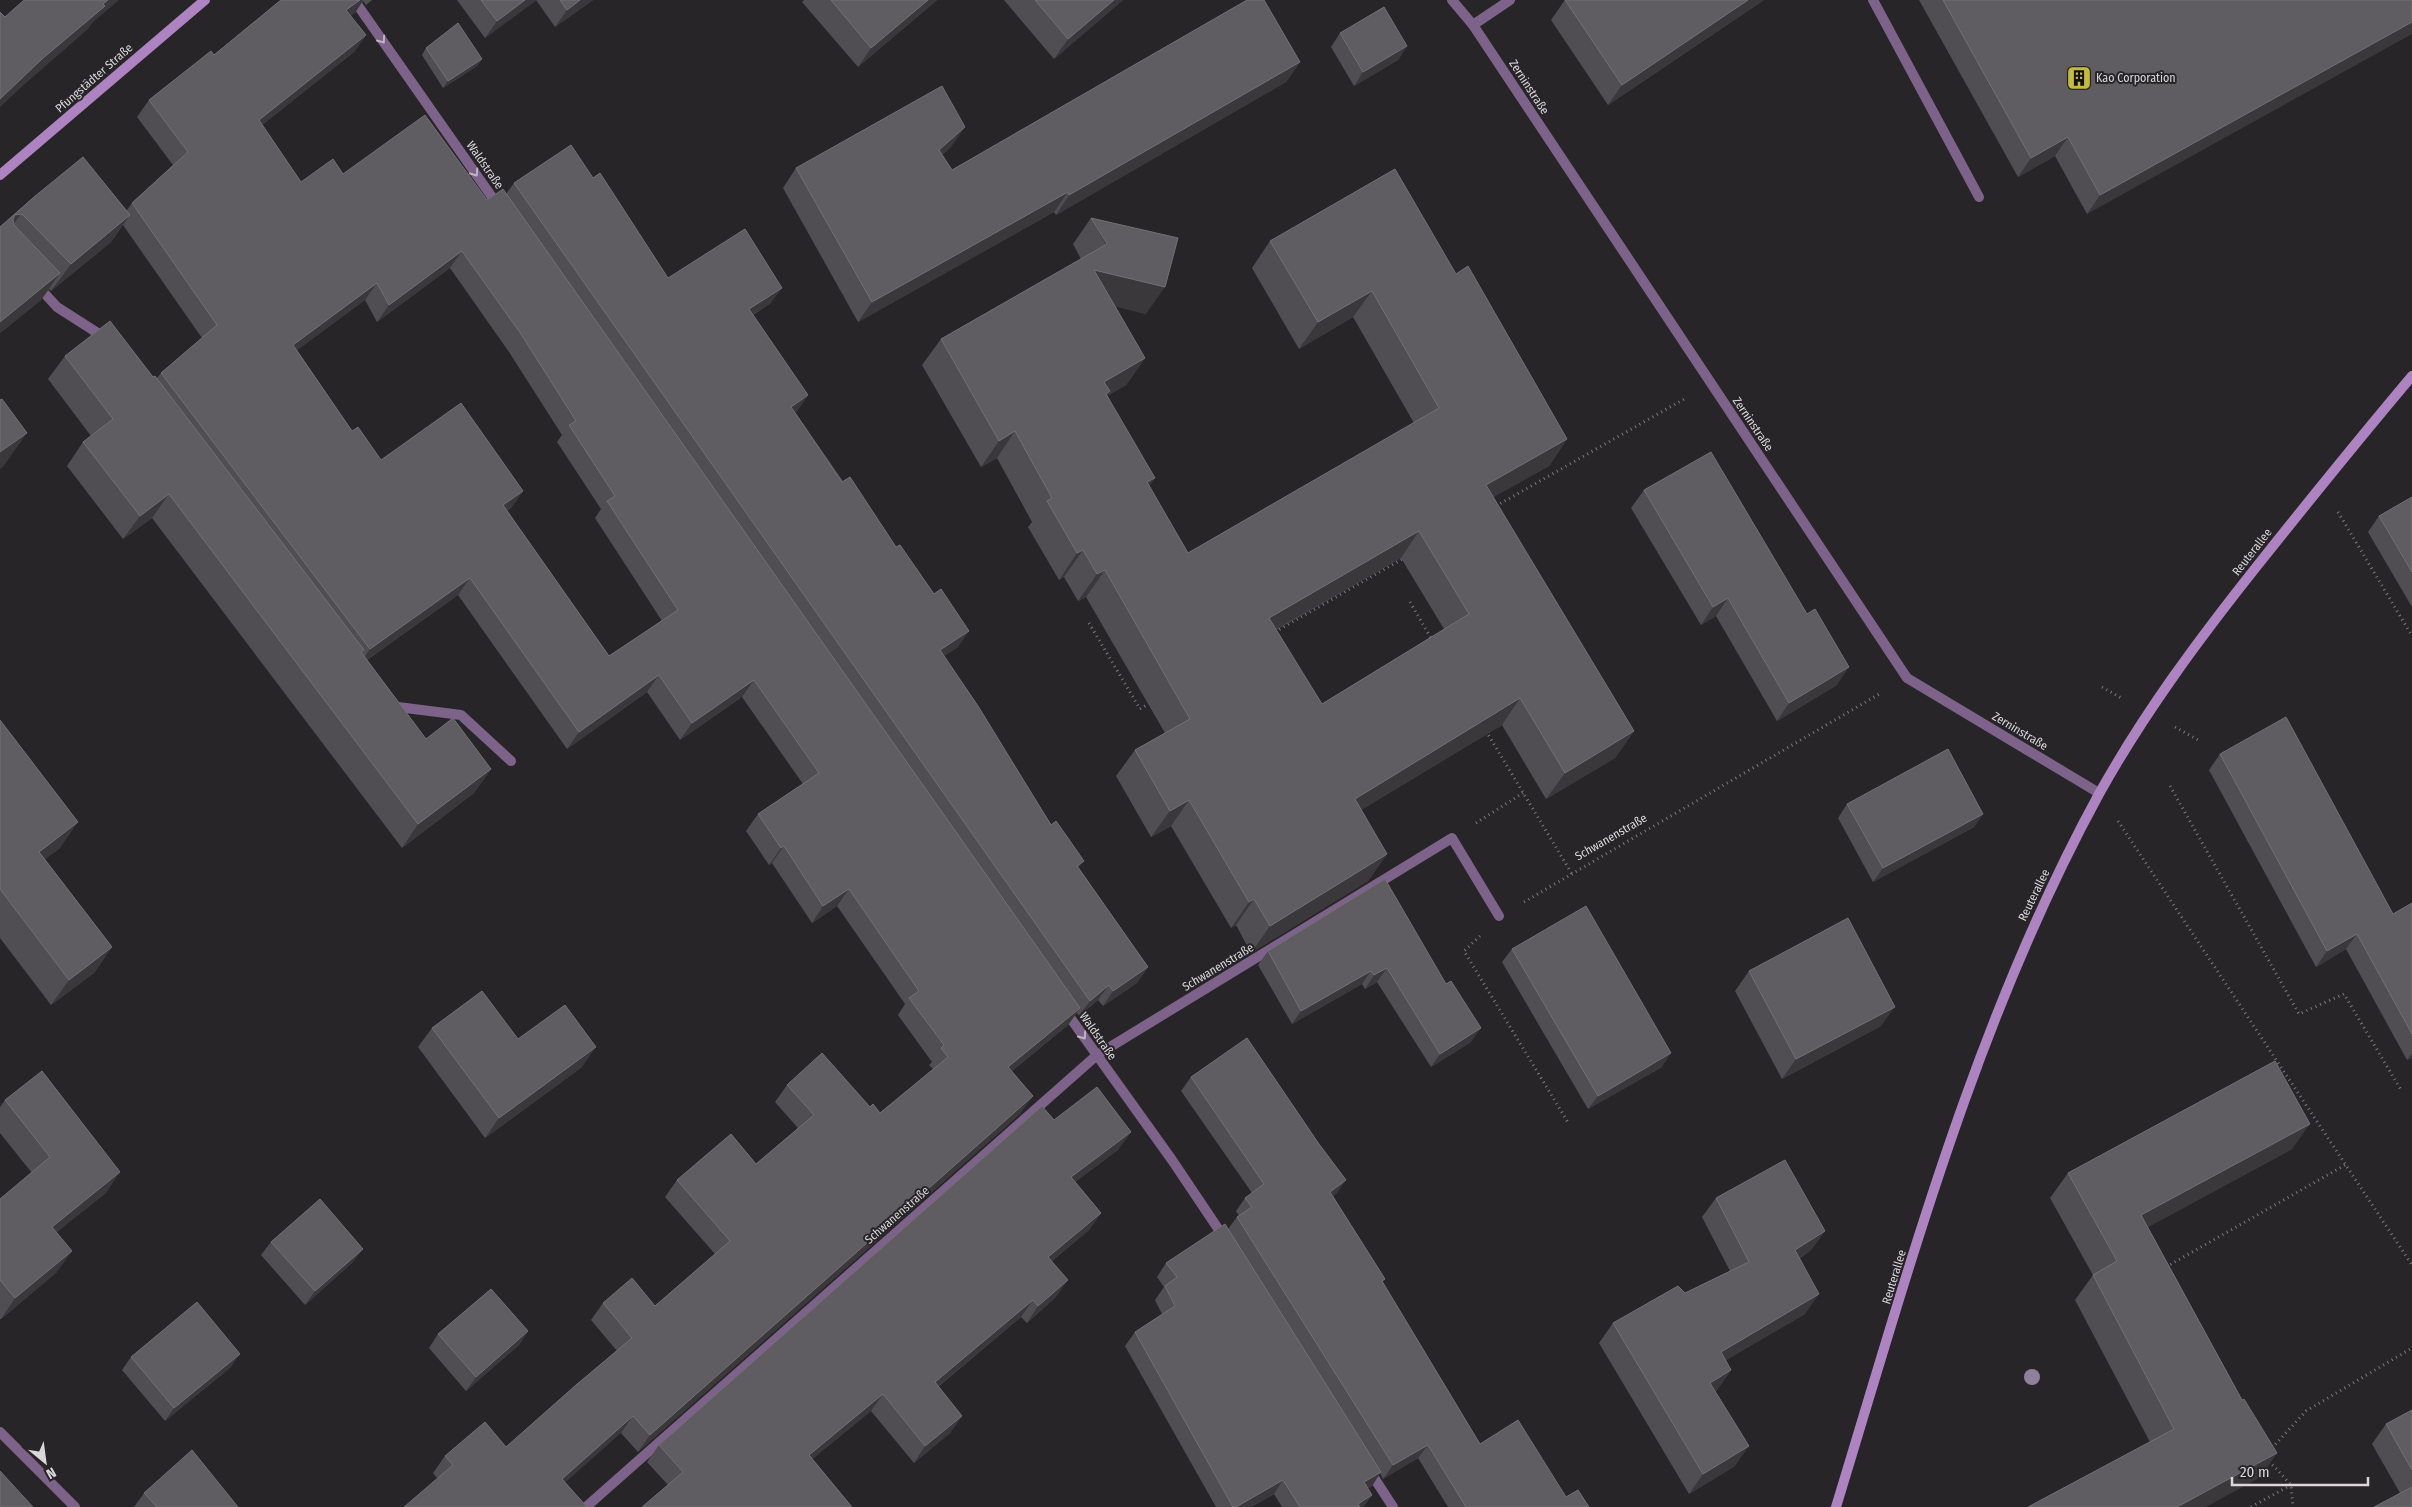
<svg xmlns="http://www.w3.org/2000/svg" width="2412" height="1507" font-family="'Fira Sans Condensed',sans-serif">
  <rect width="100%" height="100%" fill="#282529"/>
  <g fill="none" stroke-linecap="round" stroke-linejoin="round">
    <path stroke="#7c797d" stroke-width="3" stroke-dasharray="1 4" stroke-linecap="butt" d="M1496,506L1686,398
      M2338,512L2412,636
      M1410,602L1432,640
      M1089,623L1140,709L1150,703
      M1275,632L1404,558
      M2102,687L2123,699
      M2175,727L2200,741
      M1486,731L1572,874
      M2170,786L2299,1014L2344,994L2401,1090
      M2118,821L2412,1265
      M1476,823L1523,793
      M1524,902L1881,693
      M1480,936L1464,951L1569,1124
      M2166,1267L2345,1165
      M2272,1448L2306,1411L2412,1348
      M2269,1461L2291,1485L2293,1507
      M2251,1507L2291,1485"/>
    <path stroke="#7d6289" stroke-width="10" d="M1873,0L1979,197
      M1473,25L1510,0
      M36,284L57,307L107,339
      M390,706L461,715L511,761"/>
    <path stroke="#7d6289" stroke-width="10" d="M354,0L499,207
      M1452,0L1473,25L1907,678L2099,793
      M1064,1009L1172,1160L1225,1239
      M0,1432L75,1507
      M1369,1470L1393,1507
      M586,1507L1097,1055L1452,838L1499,916"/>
    <path stroke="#ae83c1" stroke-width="10" d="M0,175L205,0
      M1836,1507C1910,1265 1977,1017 2099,794C2144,713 2199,639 2257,566C2308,502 2359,439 2412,376"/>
  </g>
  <circle fill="#927f9b" cx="2032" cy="1377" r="8"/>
  <path fill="#514e53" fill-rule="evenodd" d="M281,0H372L366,5L363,1L355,13L350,16L366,35L354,52L262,125L301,182L343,174L487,200L506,194L514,183L593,178L668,278L771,303L753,315L808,395L797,411L795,412L958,647L944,656L1079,868L1148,967L1137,983L1103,1006L1098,1000L1079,1016L1077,1013L1068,1025L1012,1071L1021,1113L638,1452L621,1433L437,1478L433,1473L445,1456L506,1447L617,1351L591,1320L603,1303L655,1306L715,1254L665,1197L677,1180L756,1164L798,1128L775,1102L787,1085L870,1107L880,1113L933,1069L929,1065L932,1062L898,1015L905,1004L837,906L812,923L772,863L769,865L746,831L758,814L803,784L742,697L680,740L647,692L567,749L458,595L367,660L426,739L491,769L474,793L402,848L152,518L123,539L67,466L83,442L91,436L48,379L65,356L157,378L161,373L202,338L123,225L111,242L51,291L49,289L41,300L0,333V227L34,197L127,210L132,203L173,165L137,117L149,100L214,55ZM450,268L509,352L562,435L557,442L601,509L595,518L662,621L609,656L507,511L511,508L523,491L381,460L352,431L297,350L365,300L377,322Z
    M457,0H593L555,27L536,0L485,38Z
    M804,0H937L858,67L802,2Z
    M1004,0H1123L1054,59Z
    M1565,0H1764L1608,105L1551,20Z
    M1919,0H2412L2087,214L2055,156L2018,177Z
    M1340,33L1407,46L1398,60L1354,86L1331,47Z
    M426,48L482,59L477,66L443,88L422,55Z
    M1300,62L1286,82L1056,215L1054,212L858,322L783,188L796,168L951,147L942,155L952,170Z
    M1091,218L1146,314L1115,306L1145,358L1126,385L1107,396L1149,486L1188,553L1414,423L1353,317L1299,349L1252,268L1270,241L1456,274L1567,439L1549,466L1493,497L1634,731L1615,758L1546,799L1502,725L1361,810L1387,854L1368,881L1251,953L1236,925L1231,928L1171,826L1151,837L1116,776L1135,750L1165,733L1086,597L1078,601L1064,577L1059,580L1028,527L1032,522L997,458L981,467L922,365L941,339L1081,259L1073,244ZM1401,558L1444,629L1322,704L1276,630Z
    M1644,490L1837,685L1777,721L1716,616L1701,625L1631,508Z
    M2412,497V607L2368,532L2379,516Z
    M0,720L60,848L45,859L112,947L94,973L51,1005L0,938Z
    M2220,754L2393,914L2412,903V1058L2407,1060L2346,949L2316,967L2209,770Z
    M1847,804L1983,814L1974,827L1873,882L1838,818Z
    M1385,879L1471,1042L1431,1067L1377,982L1365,989L1362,984L1292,1024L1258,965L1268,951Z
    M1512,949L1662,1067L1588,1109L1502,962Z
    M1749,971L1881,1026L1782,1079L1735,991Z
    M432,1028L518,1039L582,1067L485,1138L418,1047Z
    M1191,1077L1337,1193L1333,1196L1385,1279L1382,1282L1480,1444L1566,1497L1589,1507H1448L1418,1458L1383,1479L1380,1473L1372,1486L1367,1488L1372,1495L1363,1507H1282L1274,1494L1251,1507H1216L1125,1346L1135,1332L1162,1314L1155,1300L1164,1287L1157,1277L1166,1263L1228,1229L1237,1217L1239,1216L1236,1211L1245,1198L1252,1193L1181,1091Z
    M5,1100L106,1193L56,1232L57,1272L1,1319H0V1199L32,1173L0,1133V1107Z
    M1054,1120L1119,1149L1075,1182L1101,1213L1089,1230L1052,1261L1056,1297L1027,1323L1021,1317L938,1387L962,1416L950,1433L914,1463L871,1411L812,1459L668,1485L647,1462L659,1445Z
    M2292,1149L2148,1227L2242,1400L2277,1453L2259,1478L2150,1442L2075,1300L2093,1275L2050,1198L2068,1173Z
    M1716,1198L1825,1231L1811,1250L1800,1258L1805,1314L1726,1360L1731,1370L1717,1390L1715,1391L1735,1466L1689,1494L1599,1343L1613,1323L1685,1293L1730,1271L1702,1217Z
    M271,1242L353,1262L305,1305L261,1255Z
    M528,1331L519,1345L466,1391L429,1348L438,1334Z
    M131,1357L231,1367L165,1421L122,1370Z
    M2412,1410V1507L2400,1493L2372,1444L2386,1424Z
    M144,1493L238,1507H134Z"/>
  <path fill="#3b383c" d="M108,0H119L93,22L88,29L26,83L0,107V99L42,59Z
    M360,0H363L355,13L334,27L346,10Z
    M525,0H537L485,38L497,21Z
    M580,0H593L555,27L567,10Z
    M928,0H937L858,67L871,48Z
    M1114,0H1123L1054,59L1068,39Z
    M1748,0H1764L1608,105L1622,85Z
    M2412,22V34L2087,214L2100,195Z
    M366,35L354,52L247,137L259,120Z
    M1407,46L1398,60L1354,86L1363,72Z
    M482,59L477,66L443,88L448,81Z
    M1300,62L1286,82L1056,215L1069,195Z
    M965,127L951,147L925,170L939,150Z
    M2068,137L2055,156L2018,177L2031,158Z
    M1068,192L1054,212L858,322L872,302Z
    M21,214L1,241L15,215Z
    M130,215L111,242L51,291L71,264Z
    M462,251L450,268L377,322L389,305Z
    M1094,270L1165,287L1146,314L1076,297Z
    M60,273L41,300L0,333V322Z
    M377,283L365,300L281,362L293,345Z
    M782,288L771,303L738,324L749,309Z
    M1372,291L1353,317L1299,349L1318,322Z
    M1145,358L1126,385L1107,396L1104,382Z
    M808,395L797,411L780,423L791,407Z
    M1015,431L997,458L981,467L999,441Z
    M27,433L3,467L0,469V452Z
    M1567,439L1549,466L1467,512L1486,485Z
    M1155,478L1136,505L1147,482Z
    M523,491L511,508L491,522L503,505Z
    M169,494L152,518L123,539L140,516Z
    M1419,531L1401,558L1250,644L1269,618Z
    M1083,550L1064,577L1059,580L1077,553Z
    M1105,570L1086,597L1078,601L1097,574Z
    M470,578L458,595L358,666L370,649Z
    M1728,598L1716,616L1701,625L1713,607Z
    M969,631L958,647L929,666L940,650Z
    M1849,667L1837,685L1777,721L1789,703Z
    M659,675L647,692L567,749L579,732Z
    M754,680L742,697L680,740L692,723Z
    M1520,698L1502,725L1336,825L1355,799Z
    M1634,731L1615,758L1546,799L1565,773Z
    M491,769L474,793L402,848L418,824Z
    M1189,800L1171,826L1151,837L1170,811Z
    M1983,814L1974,827L1873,882L1883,868Z
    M78,822L60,848L21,877L39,852Z
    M784,846L772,863L769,865L781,848Z
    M1387,854L1368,881L1251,953L1270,926Z
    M1084,861L1073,876L1077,866Z
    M849,889L837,906L812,923L823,906Z
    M1254,899L1236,925L1231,928L1249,902Z
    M2357,934L2346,949L2316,967L2327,951Z
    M112,947L94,973L51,1005L69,980Z
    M1148,967L1137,983L1103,1006L1113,991Z
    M1387,968L1377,982L1365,989L1374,975Z
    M1371,971L1362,984L1292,1024L1301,1011Z
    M1109,985L1098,1000L1079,1016L1090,1001Z
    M1895,1007L1881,1026L1782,1079L1796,1059Z
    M1080,1008L1068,1025L996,1084L1008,1067Z
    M1481,1028L1471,1042L1431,1067L1440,1054Z
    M596,1047L582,1067L485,1138L499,1118Z
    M1671,1053L1662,1067L1588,1109L1598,1096Z
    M2412,1053V1058L2407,1060Z
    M1033,1096L1021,1113L638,1452L650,1435Z
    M2310,1124L2292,1149L2124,1240L2141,1215Z
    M1131,1132L1119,1149L1059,1194L1071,1177Z
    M120,1172L106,1193L37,1248L52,1227Z
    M1346,1180L1337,1193L1320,1205L1330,1192Z
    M1101,1213L1089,1230L1036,1274L1048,1257Z
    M1825,1231L1811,1250L1781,1270L1795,1250Z
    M363,1249L353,1262L305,1305L315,1291Z
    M72,1251L57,1272L1,1319L15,1298Z
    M1068,1280L1056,1297L1027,1323L1038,1306Z
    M1819,1294L1805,1314L1707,1371L1721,1352Z
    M1033,1300L1021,1317L923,1399L935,1382Z
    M528,1331L519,1345L466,1391L476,1377Z
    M240,1354L231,1367L165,1421L174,1408Z
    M1731,1370L1717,1390L1696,1403L1710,1383Z
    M883,1394L871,1411L797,1472L809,1455Z
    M633,1416L621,1433L550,1496L562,1479Z
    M962,1416L950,1433L914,1463L925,1446Z
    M1428,1445L1418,1458L1383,1479L1393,1465Z
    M1749,1446L1735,1466L1689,1494L1703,1474Z
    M2277,1453L2259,1478L2206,1507H2177Z
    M1381,1472L1372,1486L1354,1496L1364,1482Z
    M1283,1480L1274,1494L1251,1507H1236Z
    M1372,1495L1363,1507H1355L1358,1504Z"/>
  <path fill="#605d62" stroke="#737074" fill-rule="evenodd" d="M24,0H108L103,4L105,6L42,59L0,99V12L5,17Z
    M281,0H360L346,10L366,35L259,120L301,182L333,159L343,174L425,115L487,200L503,189L1080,1008L1008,1067L1033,1096L650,1435L633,1416L562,1479L587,1507H404L453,1465L445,1456L485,1422L506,1447L576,1385L632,1338L603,1303L632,1278L655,1306L730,1241L677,1180L731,1134L756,1164L814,1115L787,1085L822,1053L870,1107L873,1104L880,1113L948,1057L941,1048L944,1045L909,998L919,991L849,889L823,906L784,846L781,848L758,814L819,773L754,680L692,723L659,675L579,732L470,578L370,649L161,373L217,325L132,203L188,152L149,100L211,51L214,55ZM462,251L521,334L576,421L569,425L615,496L607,501L678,610L609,656L503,505L523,491L461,403L381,460L358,427L352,431L293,345L377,283L389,305Z
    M481,0H525L497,21Z
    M560,0H580L567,10Z
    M831,0H928L871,48Z
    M1035,0H1114L1068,39Z
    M1247,0H1264L1300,62L1069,195L1068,192L872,302L796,168L942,86L965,127L939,150L952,170Z
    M1565,0H1748L1622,85Z
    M1943,0H2412V22L2100,195L2068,137L2031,158Z
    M1384,7L1407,46L1363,72L1340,33Z
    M458,23L482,59L448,81L426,48Z
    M571,145L593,178L600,173L668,278L745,229L782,288L749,309L808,395L791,407L842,482L850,477L896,547L900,545L934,594L941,589L969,631L940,650L978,706L1051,825L1056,821L1084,861L1077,866L1148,967L1113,991L1109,985L1090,1001L514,183Z
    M83,157L130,215L71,264L24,216L21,214L15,215L13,219L14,225L60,273L0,322V227L34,197Z
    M1395,169L1456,274L1468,266L1567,439L1486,485L1634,731L1565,773L1520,698L1355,799L1387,854L1270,926L1254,899L1249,902L1189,800L1170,811L1135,750L1190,719L1105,570L1097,574L1083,550L1077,553L1047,501L1052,498L1015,431L999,441L941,339L1107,244L1091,218L1178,238L1165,287L1094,270L1145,358L1104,382L1110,391L1106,394L1155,478L1147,482L1188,553L1439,408L1372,291L1318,322L1270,241ZM1419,531L1469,614L1322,704L1269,618Z
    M110,321L153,377L155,376L364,650L361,652L426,739L453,718L491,769L418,824L169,494L140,516L83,442L113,419L65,356Z
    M2,399L27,433L0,452V400Z
    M1711,452L1807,614L1815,609L1849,667L1789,703L1728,598L1713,607L1644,490Z
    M2412,497V572L2379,516Z
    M2286,717L2393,914L2412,903V1034L2357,934L2327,951L2220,754Z
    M0,720L78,822L39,852L112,947L69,980L0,889Z
    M1948,749L1983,814L1883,868L1847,804Z
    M1385,879L1446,984L1451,981L1481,1028L1440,1054L1387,968L1374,975L1371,971L1301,1011L1268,951Z
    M1586,906L1671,1053L1598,1096L1512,949Z
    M1848,918L1895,1007L1796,1059L1749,971Z
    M482,991L518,1039L565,1005L596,1047L499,1118L432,1028Z
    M1247,1038L1319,1144L1346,1180L1330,1192L1385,1279L1382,1281L1480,1444L1518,1420L1566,1497L1578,1490L1589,1507H1466L1428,1445L1393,1465L1237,1217L1252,1207L1245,1198L1264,1184L1191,1077Z
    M2275,1061L2310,1124L2141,1215L2242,1400L2244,1399L2277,1453L2177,1507H2028L2174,1429L2093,1275L2117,1261L2068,1173Z
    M42,1071L120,1172L52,1227L72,1251L15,1298L0,1280V1199L50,1157L5,1100Z
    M1097,1087L1131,1132L1071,1177L1101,1213L1048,1257L1068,1280L1038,1306L1033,1300L935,1382L962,1416L925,1446L883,1394L809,1455L852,1507H642L683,1472L659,1445L1042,1106L1054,1120Z
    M1785,1160L1825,1231L1795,1250L1819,1294L1721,1352L1731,1370L1710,1383L1749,1446L1703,1474L1613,1323L1678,1286L1685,1293L1749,1262L1716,1198Z
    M320,1199L363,1249L315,1291L271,1242Z
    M1225,1224L1381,1472L1364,1482L1372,1495L1358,1504L1360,1507H1300L1283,1480L1236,1507H1233L1135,1332L1175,1306L1165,1286L1177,1277L1166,1263Z
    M491,1289L528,1331L476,1377L438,1334Z
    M197,1302L240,1354L174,1408L131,1357Z
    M2412,1410V1470L2386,1424Z
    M192,1450L238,1507H157L144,1493Z
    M0,1471L33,1507H0Z
    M2412,1487V1507H2374Z"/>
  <defs><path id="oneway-chevron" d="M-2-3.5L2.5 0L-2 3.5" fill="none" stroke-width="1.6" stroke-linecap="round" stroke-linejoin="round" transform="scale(1.25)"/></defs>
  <g stroke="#bdb4c2">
    <use href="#oneway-chevron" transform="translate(382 40) rotate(55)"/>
    <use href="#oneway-chevron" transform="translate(475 173) rotate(55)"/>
    <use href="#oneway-chevron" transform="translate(1083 1036) rotate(55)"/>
  </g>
  <defs>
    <symbol id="building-square" viewBox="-11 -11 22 22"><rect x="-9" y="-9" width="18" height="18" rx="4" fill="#c5bc3d" stroke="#282529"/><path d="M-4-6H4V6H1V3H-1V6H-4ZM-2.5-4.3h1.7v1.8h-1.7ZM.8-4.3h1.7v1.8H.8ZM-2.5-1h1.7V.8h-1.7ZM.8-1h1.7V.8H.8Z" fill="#111"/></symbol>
  </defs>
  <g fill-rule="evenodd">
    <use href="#building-square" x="2065" y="64" width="28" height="28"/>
  </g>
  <g text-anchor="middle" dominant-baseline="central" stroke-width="4" stroke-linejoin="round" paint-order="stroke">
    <g font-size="12" fill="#d9d7da" stroke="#282529">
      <text transform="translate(94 78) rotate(-41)">Pfungstädter Straße</text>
      <text transform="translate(1529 87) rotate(57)">Zerninstraße</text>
      <text transform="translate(485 165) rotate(55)">Waldstraße</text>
      <text transform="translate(1753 424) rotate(56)">Zerninstraße</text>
      <text transform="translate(2252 552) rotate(-52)">Reuterallee</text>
      <text transform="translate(2020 731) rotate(31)">Zerninstraße</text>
      <text transform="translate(1611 837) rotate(-30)">Schwanenstraße</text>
      <text transform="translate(2034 895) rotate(-64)">Reuterallee</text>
      <text transform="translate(1218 967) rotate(-31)">Schwanenstraße</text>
      <text transform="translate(1098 1036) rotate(55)">Waldstraße</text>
      <text transform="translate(897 1215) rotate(-41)">Schwanenstraße</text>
      <text transform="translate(1894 1277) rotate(-73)">Reuterallee</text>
    </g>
    <g font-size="12" fill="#d9d7da" stroke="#282529" text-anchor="start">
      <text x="2096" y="78">Kao Corporation</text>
    </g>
  </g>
  <g transform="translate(45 1462) rotate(151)" stroke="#282529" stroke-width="4" paint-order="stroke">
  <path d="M0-4L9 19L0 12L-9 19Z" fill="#d9d7da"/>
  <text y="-8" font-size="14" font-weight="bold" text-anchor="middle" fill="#d9d7da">N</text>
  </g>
  <path d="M2232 1477v8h136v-8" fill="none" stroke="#d9d7da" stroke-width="2.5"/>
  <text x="2240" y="1477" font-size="15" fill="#d9d7da" stroke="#282529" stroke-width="4" paint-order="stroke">20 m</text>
</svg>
